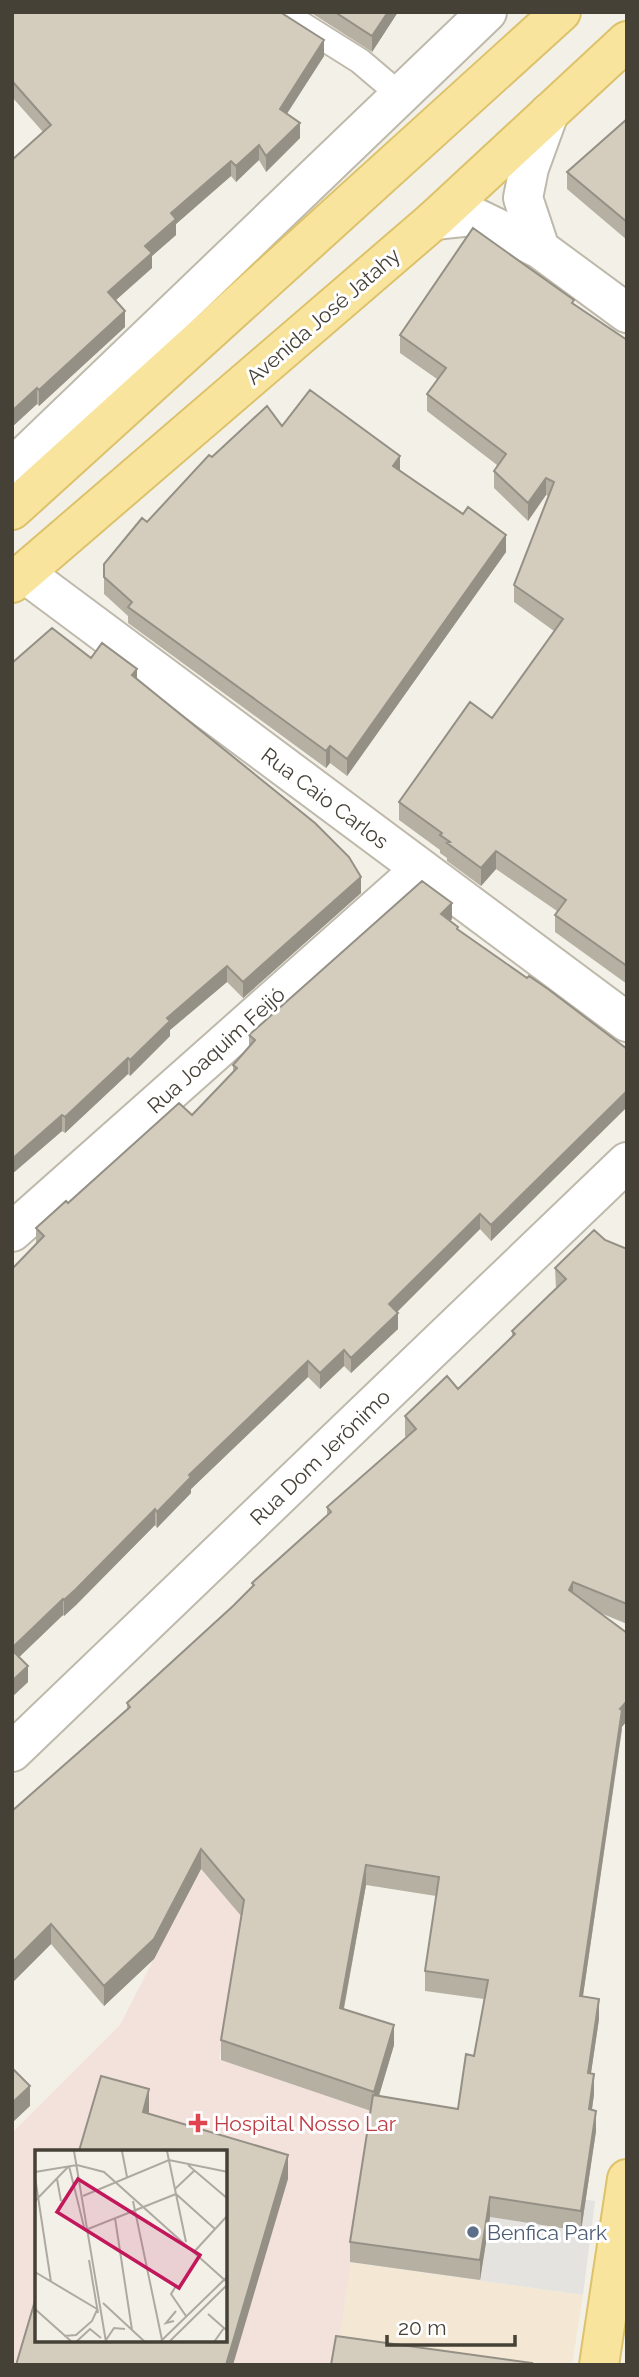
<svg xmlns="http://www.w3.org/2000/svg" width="639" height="2377" font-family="Raleway,sans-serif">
  <rect width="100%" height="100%" fill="#f3f0e8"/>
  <path fill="#f4e8d4" d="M350,2262L583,2295L572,2365H335Z"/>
  <path fill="#f3e1dc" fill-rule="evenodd" d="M200,1869L244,1919L219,2059L374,2112L335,2365H12V2133L120,2025ZM37,2151H226V2340H37Z"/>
  <path fill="#e4e3df" d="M365,2166L595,2201L583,2295L350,2262Z"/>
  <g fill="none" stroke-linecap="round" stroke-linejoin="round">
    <defs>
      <path id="service" d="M282,12L360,61L400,95"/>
      <path id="minor" d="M12,468L487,12
        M12,1232L421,869
        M12,1752L627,1162"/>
      <path id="tertiary" d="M434,220L472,216L540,249L627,313
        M540,249L523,198L529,168L549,113
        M24,573L627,1022"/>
      <path id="primary" d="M12,510L561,12
        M12,583L434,220L627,41
        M599,2365L627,2179"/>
    </defs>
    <use href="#service" stroke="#beb9ab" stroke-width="28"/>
    <use href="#minor" stroke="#beb9ab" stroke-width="42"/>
    <use href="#tertiary" stroke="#beb9ab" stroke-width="42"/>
    <use href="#primary" stroke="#ddc26c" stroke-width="42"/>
    <use href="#service" stroke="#fff" stroke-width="24"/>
    <use href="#minor" stroke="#fff" stroke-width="38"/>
    <use href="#tertiary" stroke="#fff" stroke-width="38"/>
    <use href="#primary" stroke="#f8e49c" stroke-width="38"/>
  </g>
  <path fill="#b6b0a3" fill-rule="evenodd" d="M12,12L324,56L287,114L300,138L266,172L259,160L236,182L231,176L176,224V235L152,256V268L116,300L125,327L39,406L37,404L12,427V160L43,132L12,97Z
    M310,12H398L372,52Z
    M627,119V240L567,189V172Z
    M574,304L627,340V984L555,932V915L557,911L496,869L481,886L447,861V858L440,853V850L399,820V802L492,718L554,631L514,602V585L548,496L546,495L528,521L494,488V471L497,465L427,411V394L437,379L400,353V335Z
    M282,426L400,470L506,552L347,776L330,763L326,768L128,623V616L104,594V564L212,457Z
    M91,658L137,679L361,893L243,998L227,982L170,1030V1036L130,1076L128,1074L65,1133L62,1131L12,1174V663Z
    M452,919L450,921L458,930L627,1049V1107L491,1241L480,1229L397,1312L398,1329L351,1373L344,1366L320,1389L308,1377L191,1489V1493L157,1528L155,1525L76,1605L64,1616L63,1615L19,1657L28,1682L12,1697L36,1244V1228L68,1203L192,1115L233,1072V1065L249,1047V1035Z
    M605,1240L627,1249V1624L598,1612L622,1730L583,1996L599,2019L591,2073L594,2094L592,2110L596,2131L581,2231L490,2217L480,2280L350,2262V2242L371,2111L221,2060V2040L242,1917L201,1869L154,1959L104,2006L51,1944L12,1983V1811L127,1710V1703L233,1606L252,1588V1583L327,1516V1507L406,1437L405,1436V1416L458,1389L512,1338V1331L556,1289L555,1268ZM366,1885L436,1896L425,1971V1991L484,1999L474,2056L458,2109L379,2096L394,2045L344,2009Z"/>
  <path fill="#949085" d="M388,12H398L372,52V36Z
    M324,40V56L280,124V109Z
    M300,123V138L266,172V156Z
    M259,145V160L236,182V166Z
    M231,161V176L176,224V235L152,256V268L108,307V292L171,213Z
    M125,311V327L39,406V390Z
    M37,388V404L12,427V411Z
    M400,456V473L393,466Z
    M546,478V495L528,521V503Z
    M506,535V552L347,776V759Z
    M137,669V685L132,675Z
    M330,746V763L326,768V751Z
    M496,851V869L481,886V868Z
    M361,877V893L243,998V982Z
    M452,903V919L441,930V914Z
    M227,966V982L170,1030V1036L130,1076V1060L167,1018Z
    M128,1058V1074L65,1133V1117Z
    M627,1091V1107L491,1241V1225Z
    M62,1115V1131L12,1174V1159Z
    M480,1214V1229L389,1320V1304Z
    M398,1313V1329L351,1373V1358Z
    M344,1350V1366L320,1389V1373Z
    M308,1361V1377L191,1489V1493L157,1528V1512L189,1475Z
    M155,1509V1525L76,1605L64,1616V1600Z
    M573,1582V1602L569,1590Z
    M63,1599V1615L12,1664V1648Z
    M28,1666V1682L12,1697V1681Z
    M627,1701V1721L622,1727L580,2016V1996L620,1709Z
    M201,1849V1869L154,1959L104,2006V1986Z
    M366,1865V1885L340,2028V2008Z
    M51,1924V1944L12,1983V1963Z
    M599,1999V2019L588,2093V2073Z
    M394,2025V2045L374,2112V2092Z
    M594,2074V2094L589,2129V2109Z
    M30,2086V2106L12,2123V2103Z
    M149,2089V2113L143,2112Z
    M596,2111V2131L581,2231V2211Z
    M288,2155V2179L233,2365H226Z
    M490,2197V2217L480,2280V2260Z"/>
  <path fill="#d4cdbe" stroke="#949085" stroke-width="2" d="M12,12H280L324,40L280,109L300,123L266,156L259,145L236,166L231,161L171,213L176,219L145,246L152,253L108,292L125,311L39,390L37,388L12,411V160L51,125L12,81Z
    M335,12H388L372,36Z
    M627,119V222L567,172Z
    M473,228L574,300L572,303L627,340V966L555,915L566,900L496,851L481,868L447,843L450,842L440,835L442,833L399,802L470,702L492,718L563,619L514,585L554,482L546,478L528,503L494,471L506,454L427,394L446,368L400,335Z
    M310,390L400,456L393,466L463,514L468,507L506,535L347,759L330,746L326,751L128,607L132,602L104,577V564L142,518L147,522L209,455L212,457L267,406L282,426Z
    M52,628L91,658L102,643L137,669L132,675L315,823L349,857L361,877L243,982L227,966L167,1018L170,1021L130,1060L128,1058L65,1117L62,1115L12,1159V663Z
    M422,881L452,903L441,914L458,927L457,929L527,978L529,976L548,989L627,1049V1091L491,1225L480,1214L389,1304L398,1313L351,1358L344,1350L320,1373L308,1361L189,1475L191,1477L157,1512L155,1509L76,1589L64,1600L63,1599L12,1648V1269L44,1236L36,1228L66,1201L68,1203L179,1103L192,1115L237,1068L233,1065L255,1040L249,1035Z
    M594,1230L605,1240L627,1249V1604L573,1582L569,1590L627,1633V1701L620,1709L622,1710L580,1996L599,1999L588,2073L594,2074L589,2109L596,2111L581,2211L490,2197L480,2260L350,2242L373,2095L458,2109L466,2054L474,2056L488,1980L425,1971L439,1877L366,1865L340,2008L394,2025L374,2092L221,2040L244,1900L201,1849L154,1939L104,1986L51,1924L12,1963V1811L130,1707L127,1703L233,1606L254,1585L252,1583L331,1512L327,1507L416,1429L405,1416L447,1376L458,1389L515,1334L512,1331L566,1279L555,1268Z
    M12,1650L28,1666L12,1681Z
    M12,2068L30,2086L12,2103Z
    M101,2076L149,2089L143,2112L288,2155L226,2365H16L37,2294V2340H226V2151H79Z
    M336,2336L532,2363L531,2365H331Z"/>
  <path fill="#e0444e" stroke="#fff" stroke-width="2.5" d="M194.5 2112.5h7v7h7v7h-7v7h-7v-7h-7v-7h7z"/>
  <circle fill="#5c6f8a" stroke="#fff" stroke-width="2.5" cx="473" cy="2232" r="7"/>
  <g text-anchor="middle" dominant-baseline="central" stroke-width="6" stroke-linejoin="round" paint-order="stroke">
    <g font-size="21" fill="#464137" stroke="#fff">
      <text transform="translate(323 316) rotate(-41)">Avenida José Jatahy</text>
      <text transform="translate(325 798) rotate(37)">Rua Caio Carlos</text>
      <text transform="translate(216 1050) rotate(-42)">Rua Joaquim Feijó</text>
      <text transform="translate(320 1457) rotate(-44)">Rua Dom Jerônimo</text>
    </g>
    <g font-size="21" fill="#be3a42" stroke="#fff" text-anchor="start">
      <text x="214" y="2123">Hospital Nosso Lar</text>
    </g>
    <g font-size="21" fill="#4e5e75" stroke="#fff" text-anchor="start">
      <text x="487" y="2232">Benfica Park</text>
    </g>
  </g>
  <g transform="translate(35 2150)">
    <rect width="192" height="192" fill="#f3f0e8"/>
    <path fill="none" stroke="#aeaaa1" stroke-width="2" d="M39,1L71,192M87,1L92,27M132,1L151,92M153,15L193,49M34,16L50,81M0,22L42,15L69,22L193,133M0,27L16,132M22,29L26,51M140,39L160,20M141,44L180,79M48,46L134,10L193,22M0,51L33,17M98,51L127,190M80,68L97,180M53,79L141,44M158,103L193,65M54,110L63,163M0,122L62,159M141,136L136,144L151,166M68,153L110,192M0,159L37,192M173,164L189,178M139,171L131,173L141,161M29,186L41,185L57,171L62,160M71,190L79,178L90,179M41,192L55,179L66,188M125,192L193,126M134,192L193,134M179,192L189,178L193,181"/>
    <path fill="#c2185b" fill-opacity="0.15" stroke="#c2185b" stroke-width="3.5" d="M43,29L165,105L144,138L22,62Z"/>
    <rect width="192" height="192" fill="none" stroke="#464137" stroke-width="3.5"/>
  </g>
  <rect width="639" height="2377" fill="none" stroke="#464137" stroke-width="28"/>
  <path d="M387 2335v10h128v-10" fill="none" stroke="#464137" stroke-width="3.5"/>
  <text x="398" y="2335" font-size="21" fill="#464137" stroke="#ffffff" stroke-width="5" paint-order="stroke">20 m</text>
</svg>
